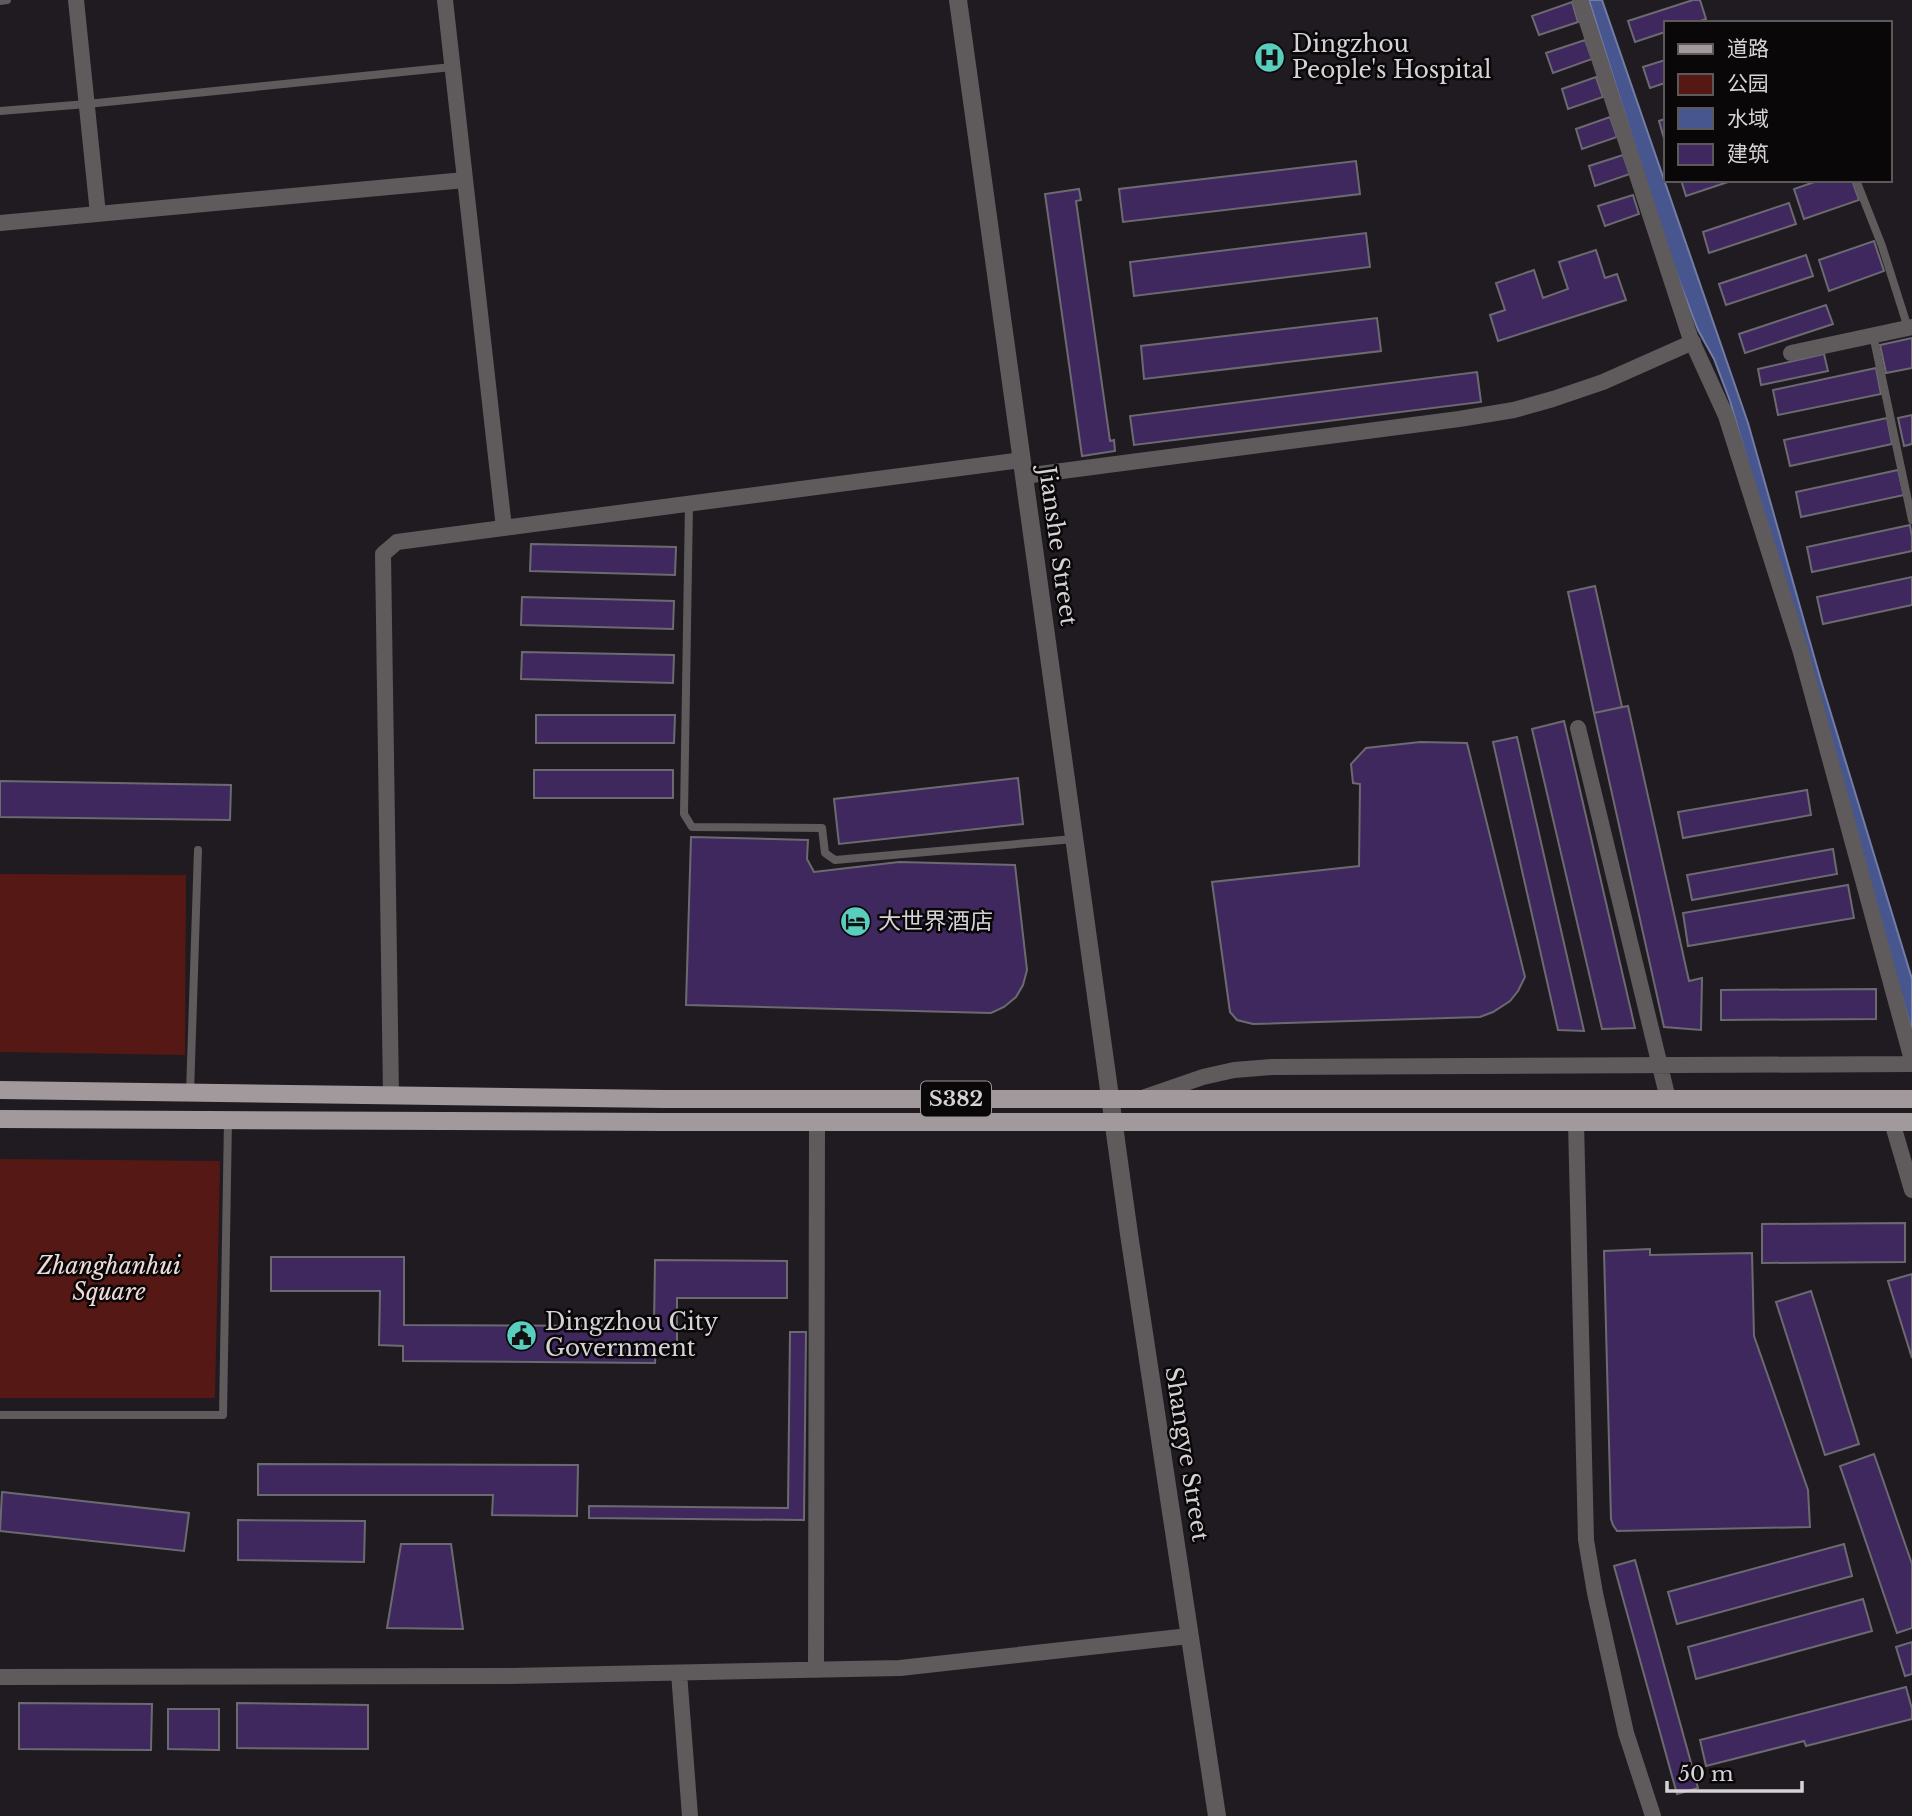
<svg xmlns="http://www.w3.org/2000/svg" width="1912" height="1816" font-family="'Libre Baskerville','Noto Sans SC',serif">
  <rect width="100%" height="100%" fill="#201b20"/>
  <path fill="#551814" d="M0,874L186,875L185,1055L0,1052Z
    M0,1159L220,1161L215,1398H0Z"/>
  <path fill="#47568f" stroke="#727ca4" stroke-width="2" d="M1589,0H1602L1748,423L1821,681L1912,979V1032L1730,401L1714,359L1698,330L1666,246Z"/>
  <path fill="#3e285e" stroke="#6c6a71" stroke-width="2" d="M1693,0H1700L1706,19L1695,23H1665V32L1635,42L1628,21Z
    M1572,2L1578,22L1539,35L1532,16Z
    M1585,40L1592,59L1553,73L1546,53Z
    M1665,60V83L1650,88L1643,67Z
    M1596,77L1603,97L1568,109L1562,89Z
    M1610,117L1617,137L1582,149L1576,129Z
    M1665,119V142L1659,121Z
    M1623,155L1630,174L1595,186L1589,166Z
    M1356,161L1360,194L1123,222L1119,189Z
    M1681,180H1734L1686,196Z
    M1820,180H1852L1859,200L1804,219L1794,189Z
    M1079,189L1081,200L1076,201L1110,441L1114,440L1115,451L1082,456L1045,194Z
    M1633,195L1639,214L1605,226L1598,206Z
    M1789,203L1796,224L1709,253L1703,232Z
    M1366,233L1370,267L1134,296L1130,262Z
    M1874,241L1884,271L1829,291L1819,260Z
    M1596,250L1605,278L1617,274L1626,300L1498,341L1490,315L1505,310L1496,283L1534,270L1543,298L1568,289L1559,262Z
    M1806,255L1813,276L1726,305L1719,284Z
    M1826,305L1833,324L1745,353L1739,334Z
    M1377,318L1381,351L1144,379L1141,346Z
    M1912,338V368L1886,373L1880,345Z
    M1824,354L1828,371L1761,385L1758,369Z
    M1876,368L1881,394L1778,415L1773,390Z
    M1477,372L1481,402L1134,445L1130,416Z
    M1912,415V444L1904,446L1898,418Z
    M1887,418L1892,444L1790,466L1784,440Z
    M1898,470L1904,495L1801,517L1796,492Z
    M1910,525L1912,537V551L1812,572L1807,547Z
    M531,544L676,547L675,575L530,571Z
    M1912,577V605L1823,624L1817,597Z
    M1595,586L1622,707L1594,713L1568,592Z
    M522,597L674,601L673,629L521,625Z
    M522,652L674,655L673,683L521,679Z
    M1628,706L1689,981L1702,978L1701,1030L1664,1027L1594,713Z
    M536,715H675L674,743H536Z
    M1564,721L1635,1028L1602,1029L1532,729Z
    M1517,737L1584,1031L1558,1030L1493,742Z
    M1420,742L1467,743L1525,977L1518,991L1510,1001L1493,1012L1480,1017L1253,1024L1237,1020L1230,1012L1212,882L1359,866L1360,784L1353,783L1351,764L1366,748Z
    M534,770H673V798H534Z
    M1018,778L1023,824L839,844L834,799Z
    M0,781L231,785L230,820L0,817Z
    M1807,790L1811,815L1683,838L1678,812Z
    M691,837L808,840L807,859L814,872L899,862L1015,865L1027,970L1023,985L1016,997L1004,1007L991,1013L686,1005Z
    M1833,849L1837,874L1692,900L1687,875Z
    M1848,885L1854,918L1688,946L1683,913Z
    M1876,989V1019L1721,1020V990Z
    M1905,1223V1262L1762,1263V1224Z
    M1650,1249V1255L1752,1253L1754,1336L1808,1490L1810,1527L1617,1531L1613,1525L1611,1519L1604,1251Z
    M271,1257H404V1325L654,1326L655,1260L787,1261V1298H677V1348H656L655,1363L403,1361V1346L379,1345L380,1291H271Z
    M1912,1274V1358L1888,1281Z
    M1811,1291L1859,1444L1825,1455L1776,1302Z
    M790,1332H806L804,1520L589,1518V1506L788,1508Z
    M1874,1454L1912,1564V1628L1897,1633L1840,1466Z
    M258,1464L578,1465L577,1516L492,1515L493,1495H258Z
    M2,1492L189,1513L184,1551L0,1531Z
    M238,1520L365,1521L364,1562L238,1560Z
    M401,1544H451L463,1629L387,1628Z
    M1844,1544L1852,1576L1677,1624L1668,1592Z
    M1635,1560L1698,1788L1677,1794L1614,1566Z
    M1863,1599L1872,1631L1696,1679L1688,1647Z
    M1912,1642V1674L1905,1676L1896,1647Z
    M1906,1687L1912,1709V1719L1806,1746L1804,1741L1706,1766L1700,1740Z
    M19,1703L152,1704L151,1750L19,1749Z
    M237,1703L368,1705V1749L237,1748Z
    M168,1709H219V1750L168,1749Z"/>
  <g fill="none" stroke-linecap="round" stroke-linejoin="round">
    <path stroke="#5f5b5c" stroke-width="8" d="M0,1L7,0
      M0,111L87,104L452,67
      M1856,180L1882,246L1908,328
      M1873,335L1912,520
      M689,503L684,814L692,827L822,828L825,853L835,860L1074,839
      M190,1093L198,850
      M0,1415H223L228,1120"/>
    <path stroke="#5f5b5c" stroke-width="16" d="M76,0L98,214
      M445,0L504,528
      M1580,0L1690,337L1726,416L1800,649L1912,1060
      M0,223L465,180
      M1791,353L1912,327
      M1024,476L1459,419L1514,410L1553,399L1603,382L1693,342
      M1578,728L1668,1099
      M391,1095L383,554L397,542L1022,460
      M1145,1097L1203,1077L1234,1070L1272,1067L1912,1064
      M1576,1122L1586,1540L1595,1593L1626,1733L1653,1816
      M1892,1122L1912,1190
      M816,1670L817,1122
      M679,1673L690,1816
      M0,1677L510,1676L900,1668L1189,1636"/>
    <path stroke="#5f5b5c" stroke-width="18" d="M958,0L1129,1234L1217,1816"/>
    <path stroke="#a1999c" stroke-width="18" d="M0,1090L664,1099H1912
      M0,1119L664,1122H1912"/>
  </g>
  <defs>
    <symbol id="hospital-disc" viewBox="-11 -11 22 22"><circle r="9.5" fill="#59cebf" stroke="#090708"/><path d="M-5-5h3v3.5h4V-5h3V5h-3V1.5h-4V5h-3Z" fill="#111"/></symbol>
    <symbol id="hotel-disc" viewBox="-11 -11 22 22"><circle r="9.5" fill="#59cebf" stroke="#090708"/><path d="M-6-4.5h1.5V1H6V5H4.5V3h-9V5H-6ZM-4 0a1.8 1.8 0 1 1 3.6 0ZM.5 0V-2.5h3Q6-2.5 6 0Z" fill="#111"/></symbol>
    <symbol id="civic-disc" viewBox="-11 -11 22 22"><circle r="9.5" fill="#59cebf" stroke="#090708"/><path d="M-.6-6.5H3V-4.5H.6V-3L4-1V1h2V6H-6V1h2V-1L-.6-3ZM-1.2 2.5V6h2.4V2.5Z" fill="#111"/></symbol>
  </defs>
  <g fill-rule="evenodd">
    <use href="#hospital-disc" x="1252" y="40" width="35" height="35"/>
    <use href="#hotel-disc" x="838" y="904" width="35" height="35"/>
    <use href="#civic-disc" x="504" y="1318" width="35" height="35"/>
  </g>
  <g text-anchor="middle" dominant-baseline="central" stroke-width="5" stroke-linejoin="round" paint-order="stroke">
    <rect fill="#090708" stroke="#989698" stroke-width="2" x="921" y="1081.5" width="70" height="35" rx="5"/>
    <g font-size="21" font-weight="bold" fill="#d6d3d6">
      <text x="956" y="1099">S382</text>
    </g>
    <g font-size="23" fill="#d6d3d6" stroke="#090708" text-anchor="start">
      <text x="1292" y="44">Dingzhou<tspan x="1292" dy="26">People's Hospital</tspan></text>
      <text x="878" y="921">大世界酒店</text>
      <text x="545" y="1322">Dingzhou City<tspan x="545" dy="26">Government</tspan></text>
    </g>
    <g font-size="23" fill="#d6d3d6" stroke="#090708">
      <text transform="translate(1058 546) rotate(82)">Jianshe Street</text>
      <text transform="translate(1187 1454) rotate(81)">Shangye Street</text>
    </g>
    <g font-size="23" font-style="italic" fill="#f0dad7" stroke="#090708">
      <text x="109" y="1266">Zhanghanhui<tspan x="109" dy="26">Square</tspan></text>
    </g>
  </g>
  <rect x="1664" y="21" width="228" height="161" fill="#090708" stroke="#5b595a" stroke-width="2"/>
  <rect x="1678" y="44" width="35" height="10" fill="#a1999c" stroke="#5b595a" stroke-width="2"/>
  <text x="1727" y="56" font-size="21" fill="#d6d3d6">道路</text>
  <rect x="1678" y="74" width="35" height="21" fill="#551814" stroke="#5b595a" stroke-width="2"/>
  <text x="1727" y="91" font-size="21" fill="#d6d3d6">公园</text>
  <rect x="1678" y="108" width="35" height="21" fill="#47568f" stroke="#5b595a" stroke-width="2"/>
  <text x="1727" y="126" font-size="21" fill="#d6d3d6">水域</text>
  <rect x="1678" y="144" width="35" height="21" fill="#3e285e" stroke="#5b595a" stroke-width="2"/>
  <text x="1727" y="161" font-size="21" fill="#d6d3d6">建筑</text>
  <path d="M1667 1781v10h135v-10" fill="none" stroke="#d6d3d6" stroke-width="3.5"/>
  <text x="1678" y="1781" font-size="21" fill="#d6d3d6" stroke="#090708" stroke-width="5" paint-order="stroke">50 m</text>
</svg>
